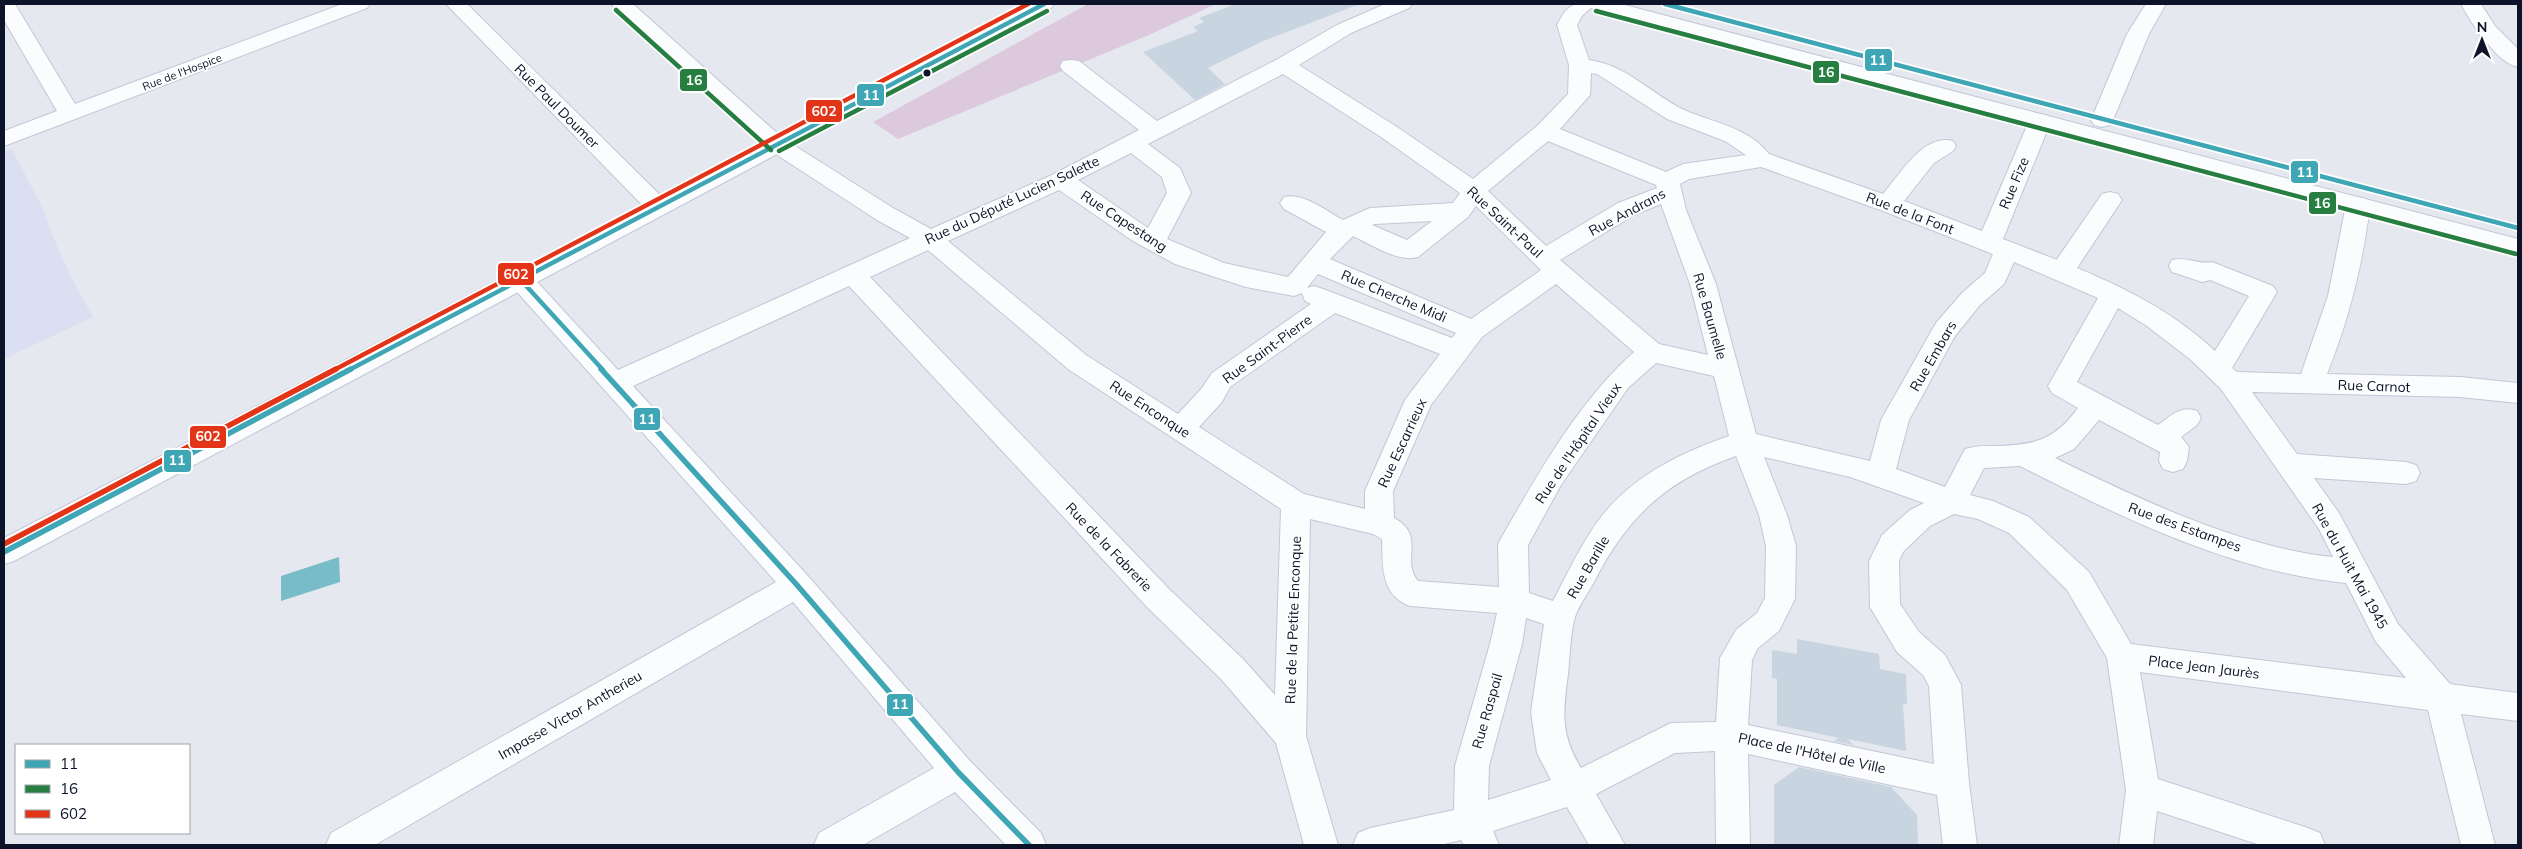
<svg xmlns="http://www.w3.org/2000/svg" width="2522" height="849" font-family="Mulish,sans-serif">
  <rect width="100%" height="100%" fill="#e6e8ef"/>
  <path fill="#dae0f2" d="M12,149L44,211L52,235L72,279L93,317L4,359V152Z"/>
  <path fill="#dcc9de" d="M1088,4H1216L1149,35L898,139L873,122Z"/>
  <path fill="#78bcc8" d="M339,557L340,582L281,601V576Z"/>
  <path fill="#c9d4e1" d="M1235,4H1356L1357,5L1261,42L1208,68L1225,84L1195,100L1143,52L1198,31L1193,27L1204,22L1199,18Z
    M1797,639L1879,654L1880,669L1906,674L1907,704H1903L1906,751L1848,739L1853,745L1834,741L1839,738L1777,725V679L1772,678V650L1797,654Z
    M1799,767L1891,787L1917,815L1918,845H1774V785Z"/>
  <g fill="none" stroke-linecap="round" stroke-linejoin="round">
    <defs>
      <path id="pedestrian" d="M2110,192L2118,194L2122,200L2071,277L2062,280L2053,277L2050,271L2053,265L2102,194Z"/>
      <path id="minor" d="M4,4H15L75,104L342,4H370L367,8L4,146V131L57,111L4,20Z
        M446,4H467L666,201L670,207L666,213L658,215L650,213Z
        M1385,4H1412L1409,8L1351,33L1299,65L1397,127L1473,179L1537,126L1568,94L1569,65L1557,25C1568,4 1571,3 1595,4L1582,16L1577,25L1589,60C1627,65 1651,94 1684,110C1714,123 1748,127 1769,154L1883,194C1900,174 1924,133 1953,141L1956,146L1953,151L1934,163L1904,201L1982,231L2029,121L2032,116L2040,114L2048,116L2051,121L2003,239C2078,268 2156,295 2215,351L2249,296L2210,280L2202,282L2172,272L2169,266L2172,260C2186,256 2198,265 2212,262L2273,286L2277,292L2232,368L2237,372L2301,374L2328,296L2346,205L2350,199L2358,197L2366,199L2370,205C2363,264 2349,319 2327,374L2460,377L2518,383V403L2460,397L2252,392L2297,454L2406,462L2416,465L2420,473L2416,481L2406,484L2314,478L2339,513L2398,624L2450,684L2518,693V721L2461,714L2495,845H2461L2428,710L2140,672L2158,779L2308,828L2320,833L2325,845H2260L2157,811L2153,845H2119L2126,790L2107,658L2067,590L2009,533L1978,519L1954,514L1930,526L1903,552L1899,561L1900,604L1919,632L1945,655L1961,685L1969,783L1977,845H1943L1937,795L1748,754L1750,845H1716L1715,751L1675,753L1596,794L1625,845H1589L1567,807L1493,831L1499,845H1464L1461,840L1440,845H1353L1358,833L1370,828L1454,810L1455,766L1490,644L1497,613L1410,606C1380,595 1383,566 1382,539L1373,534L1310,519L1306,736L1338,845H1304L1276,743L1221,679L1148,608L849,286L633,386L808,576L970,761L1041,833L1046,845H1006L955,792L863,845H814L819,833L934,768L793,602L375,845H326L331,833L776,582L510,284L506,278L510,272L519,269L528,272L618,370L910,238L877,220L768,149L765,144L768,139L776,137L784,139L893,208L931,229L1052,175L1139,130L1063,71L1060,66L1063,61L1071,60L1079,61L1157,121L1276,60L1337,25ZM1591,73L1597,74L1667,119L1725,141L1746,155L1683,164L1666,172L1560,129L1590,95ZM1283,74L1381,137L1460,193L1453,203L1370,208L1343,220C1326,211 1303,192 1284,197L1280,203L1284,209L1326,232L1288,277L1224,263L1167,239L1191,193L1180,168L1148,144ZM1548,141L1656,185L1657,188L1618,203L1546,246L1488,191ZM1131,153L1162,177L1167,193L1148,228L1078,180ZM1761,167L1883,211L1993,254L1985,273L1962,293L1936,323L1881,420L1870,461L1756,434L1716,284L1686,210L1680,184L1689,179ZM1059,190L1133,241L1175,264L1246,287L1294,296L1302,293L1305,301L1311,304L1212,373L1202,388L1178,414L1086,355L948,241ZM1661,204L1690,284L1708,355L1659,344L1560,260L1634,215ZM1476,206L1541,270L1471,319L1330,259L1353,236C1371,244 1398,263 1418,257L1468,217ZM1432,221L1407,240L1372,225L1375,224ZM928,250L1068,369L1281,509L1275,695L1243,659L1170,590L870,277ZM2014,262L2098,298L2048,386L2052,393L2078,408C2055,439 2038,444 2000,446C1988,446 1977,445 1965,449L1945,487L1896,469L1909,420L1955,336L1980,305L2004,284ZM1318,274L1456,333L1452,338L1323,289L1314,286L1307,288ZM1556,284L1634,352C1579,401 1539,472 1503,535L1498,544L1499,587L1418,581C1400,559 1427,536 1394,518L1393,491L1431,405L1482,337ZM2118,308L2147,326L2191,360L2221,389L2319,529L2333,557C2241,548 2137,498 2055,458L2074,449L2099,420L2160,452L2159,461L2163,469L2173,472L2183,469L2187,461L2189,447L2181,437L2197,425L2201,418L2197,411C2180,405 2171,416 2158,425L2077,382ZM1335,313L1440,354L1405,400L1365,491V509L1304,494L1199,427L1222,402L1230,387ZM1656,363L1714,376L1729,436C1674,455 1621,482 1590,533C1576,555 1565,578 1553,601L1529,593L1528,545L1561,485L1628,388ZM1736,456L1759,515L1766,546L1765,598L1757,613L1736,630L1720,658L1716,722L1671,723L1581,768C1560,734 1563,712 1568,674C1570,656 1570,634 1575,617C1579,605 1589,592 1595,580C1628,516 1667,480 1736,456ZM1764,457L1850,477L1924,503L1910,510L1882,535L1869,561L1870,607L1897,652L1923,675L1929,686L1934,764L1748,725L1752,660L1758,648L1779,631L1795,599L1796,546L1787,515ZM2020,466C2121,517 2232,572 2346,583L2376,642L2406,678L2131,644L2089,572L2029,517L1993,501L1970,495L1984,468ZM1526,618L1544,624L1531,712L1537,753L1551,780L1488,800L1489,766L1522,644Z
        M2146,4H2166L2149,34L2113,120L2110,125L2102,127L2094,125L2091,120L2127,34Z
        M2461,4H2481L2495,26L2518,49V67C2497,63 2471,23 2461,4Z"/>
      <path id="secondary" d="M611,4H633L778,134L1029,4H1054L1051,8L14,561L4,564V538L761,143Z
        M1588,4H1621L2518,239V255L1591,8Z"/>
    </defs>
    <use href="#pedestrian" stroke="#c2c7d7" stroke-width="2"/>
    <use href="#minor" stroke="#c2c7d7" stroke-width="2"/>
    <use href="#secondary" stroke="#c2c7d7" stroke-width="2"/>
    <use href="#pedestrian" fill="#fbfcfd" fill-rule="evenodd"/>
    <use href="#minor" fill="#fbfcfd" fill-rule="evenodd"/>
    <use href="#secondary" fill="#fbfcfd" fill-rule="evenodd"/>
    <defs>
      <path id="bus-1-far1" d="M1665,4L2518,228
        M519,278L603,370
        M349,370L1044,4"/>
      <path id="bus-1" d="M601,369L797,585L958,772L1029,845
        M4,552L351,369"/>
      <path id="bus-2" d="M616,10L771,150
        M1596,11L2516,254
        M779,151L1047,11"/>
      <path id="bus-3-far1" d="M334,370L1028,4"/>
      <path id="bus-3" d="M4,544L336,369"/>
    </defs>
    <use href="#bus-1-far1" stroke="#fff" stroke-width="8"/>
    <use href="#bus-1" stroke="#fff" stroke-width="9"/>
    <use href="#bus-2" stroke="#fff" stroke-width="8"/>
    <use href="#bus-3-far1" stroke="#fff" stroke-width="8"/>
    <use href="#bus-3" stroke="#fff" stroke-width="9"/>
    <use href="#bus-1-far1" stroke="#3ea6b4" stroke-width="4.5"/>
    <use href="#bus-1" stroke="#3ea6b4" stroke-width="5.5"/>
    <use href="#bus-2" stroke="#267e41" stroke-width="4.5"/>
    <use href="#bus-3-far1" stroke="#e43417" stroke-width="4.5"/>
    <use href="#bus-3" stroke="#e43417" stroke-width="5.5"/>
  </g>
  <circle fill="#0d1328" stroke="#fff" stroke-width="2" cx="927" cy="73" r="4.5"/>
  <g text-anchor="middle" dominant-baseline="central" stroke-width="4" stroke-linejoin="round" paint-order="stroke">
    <g font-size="11" fill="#0d1328" stroke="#fff">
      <text transform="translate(182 72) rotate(-21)">Rue de l'Hospice</text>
    </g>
    <g font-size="14" fill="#0d1328" stroke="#fff">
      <text transform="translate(557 106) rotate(45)">Rue Paul Doumer</text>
      <text transform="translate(2014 183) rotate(-67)">Rue Fize</text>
      <text transform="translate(1012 200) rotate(-25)">Rue du Député Lucien Salette</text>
      <text transform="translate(1627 212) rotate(-28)">Rue Andrans</text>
      <text transform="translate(1910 213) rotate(21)">Rue de la Font</text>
      <text transform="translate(1124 221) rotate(33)">Rue Capestang</text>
      <text transform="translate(1505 222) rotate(43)">Rue Saint-Paul</text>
      <text transform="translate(1394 296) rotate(23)">Rue Cherche Midi</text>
      <text transform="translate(1710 316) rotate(74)">Rue Baumelle</text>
      <text transform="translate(1267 349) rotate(-36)">Rue Saint-Pierre</text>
      <text transform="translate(1933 356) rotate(-60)">Rue Embars</text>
      <text transform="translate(2374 386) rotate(2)">Rue Carnot</text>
      <text transform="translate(1150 409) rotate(33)">Rue Enconque</text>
      <text transform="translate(1402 443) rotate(-65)">Rue Escarrieux</text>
      <text transform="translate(1578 443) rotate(-56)">Rue de l'Hôpital Vieux</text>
      <text transform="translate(2185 527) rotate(20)">Rue des Estampes</text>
      <text transform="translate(1109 547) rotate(46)">Rue de la Fabrerie</text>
      <text transform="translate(2350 566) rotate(61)">Rue du Huit Mai 1945</text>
      <text transform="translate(1588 567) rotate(-60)">Rue Barille</text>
      <text transform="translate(1293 620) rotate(-88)">Rue de la Petite Enconque</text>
      <text transform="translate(2204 667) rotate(7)">Place Jean Jaurès</text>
      <text transform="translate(1487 711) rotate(-74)">Rue Raspail</text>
      <text transform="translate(570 715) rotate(-30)">Impasse Victor Antherieu</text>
      <text transform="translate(1812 753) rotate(12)">Place de l'Hôtel de Ville</text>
    </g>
  </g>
  <g stroke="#fff" stroke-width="2">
    <rect x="1864" y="48" width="29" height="24" rx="5" fill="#3ea6b4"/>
    <rect x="1812" y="60" width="28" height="24" rx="5" fill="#267e41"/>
    <rect x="679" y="68" width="29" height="24" rx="5" fill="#267e41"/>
    <rect x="856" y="83" width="29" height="24" rx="5" fill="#3ea6b4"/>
    <rect x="805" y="99" width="38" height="24" rx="5" fill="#e43417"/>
    <rect x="2290" y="160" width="29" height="24" rx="5" fill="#3ea6b4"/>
    <rect x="2308" y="191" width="29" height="24" rx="5" fill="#267e41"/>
    <rect x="497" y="262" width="38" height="24" rx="5" fill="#e43417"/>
    <rect x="633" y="407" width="28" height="24" rx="5" fill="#3ea6b4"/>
    <rect x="189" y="425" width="38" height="24" rx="5" fill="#e43417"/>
    <rect x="163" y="449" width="29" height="24" rx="5" fill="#3ea6b4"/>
    <rect x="886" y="693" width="28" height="24" rx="5" fill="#3ea6b4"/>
  </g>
  <g font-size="14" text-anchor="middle" font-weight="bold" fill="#fff">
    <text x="1878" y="65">11</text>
    <text x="1826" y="77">16</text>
    <text x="694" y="85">16</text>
    <text x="871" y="100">11</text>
    <text x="824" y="116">602</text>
    <text x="2305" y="177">11</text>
    <text x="2322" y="208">16</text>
    <text x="516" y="279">602</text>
    <text x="647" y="424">11</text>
    <text x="208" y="441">602</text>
    <text x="177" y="465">11</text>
    <text x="900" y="709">11</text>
  </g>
  <rect width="2522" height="849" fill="none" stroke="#0d1328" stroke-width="10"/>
  <rect x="15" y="744" width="175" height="90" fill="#ffffff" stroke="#9ea1a9"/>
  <rect x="25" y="760" width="25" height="8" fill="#3ea6b4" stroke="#9ea1a9"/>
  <text x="60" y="769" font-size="15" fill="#0d1328">11</text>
  <rect x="25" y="785" width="25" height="8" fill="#267e41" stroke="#9ea1a9"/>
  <text x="60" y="794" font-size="15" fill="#0d1328">16</text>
  <rect x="25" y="810" width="25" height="8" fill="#e43417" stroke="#9ea1a9"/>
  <text x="60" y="819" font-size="15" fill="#0d1328">602</text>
  <g transform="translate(2482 40)" stroke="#ffffff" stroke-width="4" paint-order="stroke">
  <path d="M0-4L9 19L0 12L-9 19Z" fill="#0d1328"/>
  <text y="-8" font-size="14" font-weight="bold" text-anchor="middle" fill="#0d1328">N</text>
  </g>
</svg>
